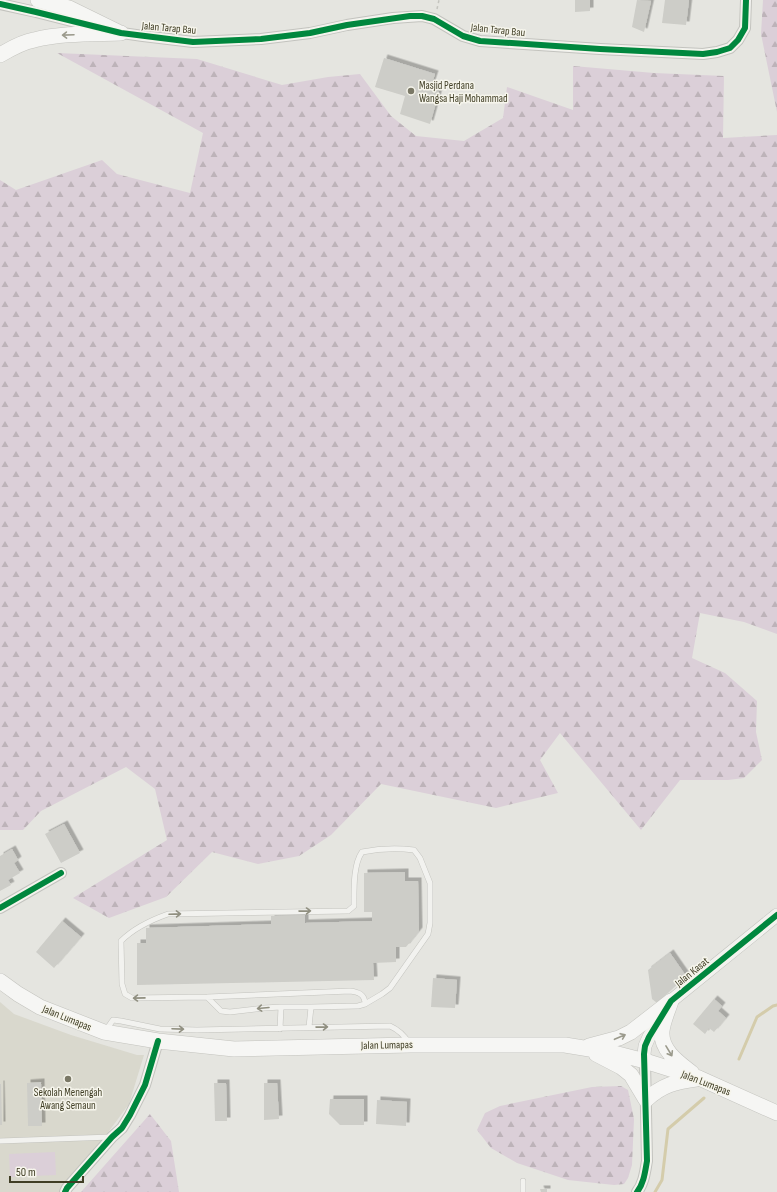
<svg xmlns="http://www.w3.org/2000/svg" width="777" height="1192" font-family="'Sofia Sans Condensed',sans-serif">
  <defs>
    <pattern id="forest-firs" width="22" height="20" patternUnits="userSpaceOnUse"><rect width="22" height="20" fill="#dbcfd8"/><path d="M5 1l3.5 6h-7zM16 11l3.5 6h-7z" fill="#bdb3b9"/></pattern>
    <filter id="shadow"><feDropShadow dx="3.5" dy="-3.5" stdDeviation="0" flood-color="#0004"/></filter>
  </defs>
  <rect width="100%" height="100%" fill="#e5e5e0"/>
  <path fill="#d9d8cd" d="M0,1002L14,1014L71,1035L137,1055H144L129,1104L64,1192H0Z"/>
  <path fill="url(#forest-firs)" d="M763,0H777V112L761,34Z
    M57,53L197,59L282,85L328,77L360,74L391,116L416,136L464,141L503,118L507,87L573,110V66L654,73L724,76L723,138L777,135V634L744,622L700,613L692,658L725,673L757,701L756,732L762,760L744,778L728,780H680L641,830L560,733L540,760L558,793L496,808L381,784L331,835L299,856L258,864L212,852L166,897L109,918L73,898L167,840L155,789L126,767L41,811L23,830H0V180L16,190L102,160L117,174L190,193L203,133Z
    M621,1086L628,1090L634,1119L632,1165L628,1178L624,1184L614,1185L568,1180L517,1163L491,1148L477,1130L485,1113L500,1106L592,1087Z
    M150,1114L171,1141L179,1192H81Z"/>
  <path fill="#dbcfd8" d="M55,1152L56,1175L10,1177L9,1154Z"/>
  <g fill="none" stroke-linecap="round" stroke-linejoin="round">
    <path stroke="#d4ccab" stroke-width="3" d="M739,1059L757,1017L773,1006L777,1005
      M655,1192L662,1180L668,1129L704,1098"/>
  </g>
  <path fill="#cdcdc8" filter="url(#shadow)" d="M575,0H590V11L575,12Z
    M637,0L651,1L644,32L632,27Z
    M665,0H689L686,25L662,23Z
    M384,58L435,74L430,89L439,92L430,124L400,114L405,96L375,87Z
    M64,824L80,853L61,863L45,834Z
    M12,849L18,860L14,863L20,873L8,880L11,885L0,891V856Z
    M405,872V881H418L419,931L406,947H396V962L373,963L374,980L137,985V943H146V928L271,924V916L305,915V923L372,921V912H364V873Z
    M62,921L81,937L54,968L36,952Z
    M670,953L686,976L657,1003L652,999L648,970Z
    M433,978L457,980L455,1008L431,1007Z
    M714,999L722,1006L718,1011L726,1018L714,1032L709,1028L705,1034L693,1024Z
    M41,1082L42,1126H28L27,1083Z
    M214,1083H226L227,1121H215Z
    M264,1083H277L279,1119L264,1120Z
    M0,1084H1L2,1125H0Z
    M330,1099H364V1125H340L329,1114Z
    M377,1100L407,1102L406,1126L376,1124Z
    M540,1189H547V1192H541Z"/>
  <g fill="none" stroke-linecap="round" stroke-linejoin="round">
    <defs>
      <path id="service" d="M207,997L350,991C358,992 365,994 365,1004
        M281,1007H311
        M280,1029L281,1007L264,1008L230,1012L221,1011L207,997L132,998L125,994L122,984L121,941C134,928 151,920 168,914L348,911L354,906C354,890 353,865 362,852C377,849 398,848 414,850L420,858L430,883V923L428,934L390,988L382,994L365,1004L358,1006L311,1007L309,1027
        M106,1030L113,1020L121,1021L160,1029L197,1030L390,1026C399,1030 404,1035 409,1043
        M0,1141L111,1137
        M523,1181V1192"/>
      <path id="minor" d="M0,4L36,12L99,28
        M115,32L143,36L193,42L261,39L310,33L347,25L393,18L422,16L434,19L463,36L480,41L600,49L703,54L717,52L730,48L738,40L745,28L746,0
        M0,908L61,873
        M65,1192L67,1188L112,1137L122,1128L130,1115L145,1085L158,1041
        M637,1192C644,1183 645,1172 647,1161L645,1061"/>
      <path id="tertiary" d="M645,1061L644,1054L645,1046L649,1037L671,1001L777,915"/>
      <path id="secondary" d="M38,0L69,8L118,32
        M0,55C10,49 22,42 34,40C62,33 92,34 121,33
        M0,981L18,994L40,1007L104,1032L158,1041L234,1049L410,1045H565L614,1053L645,1061L699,1078L777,1113
        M671,1001C668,1011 663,1021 662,1031C660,1050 679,1063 692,1073
        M589,1046L619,1038L631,1032L671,1001
        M596,1054L621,1067L631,1075L646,1100C662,1085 675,1082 696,1079"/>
    </defs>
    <use href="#service" stroke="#c3c3be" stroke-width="6"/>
    <use href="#minor" stroke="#c3c3be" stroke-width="12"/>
    <use href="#tertiary" stroke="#c3c3be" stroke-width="14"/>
    <use href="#secondary" stroke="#c3c3be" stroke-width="16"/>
    <path stroke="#c4c4be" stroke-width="1.5" stroke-dasharray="3 3" stroke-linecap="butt" d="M437,9L439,0"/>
    <use href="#service" stroke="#f2f2ef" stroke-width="5"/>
    <use href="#minor" stroke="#f2f2ef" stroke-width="10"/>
    <use href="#tertiary" stroke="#f2f2ef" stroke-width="13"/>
    <use href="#secondary" stroke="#f6f6f4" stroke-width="15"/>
    <defs>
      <path id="cycleway" d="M0,4L36,12L121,33L193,42L261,39L310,33L347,25L410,16H422L434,19L463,36L480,41L600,49L703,54L717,52L730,48L738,40L745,28L746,0
        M0,908L61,873
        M65,1192L67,1188L112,1137L122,1128L130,1115L145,1085L158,1041
        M637,1192C644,1183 645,1172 647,1161L644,1054L645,1046L649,1037L671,1001L777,915"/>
    </defs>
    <use href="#cycleway" stroke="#f6f5ec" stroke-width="8"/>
    <use href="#cycleway" stroke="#00873e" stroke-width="6"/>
  </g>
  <defs><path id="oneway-shaft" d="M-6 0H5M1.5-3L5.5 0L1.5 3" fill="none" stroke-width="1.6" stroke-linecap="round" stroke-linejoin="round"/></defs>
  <g stroke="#9b9a8c">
    <use href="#oneway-shaft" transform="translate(68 35) rotate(178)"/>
    <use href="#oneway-shaft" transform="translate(620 1037) rotate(-23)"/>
    <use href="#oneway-shaft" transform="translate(669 1051) rotate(59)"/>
  </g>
  <g stroke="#908f80">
    <use href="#oneway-shaft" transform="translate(305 911) rotate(-1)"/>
    <use href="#oneway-shaft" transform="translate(175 914) rotate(-2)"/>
    <use href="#oneway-shaft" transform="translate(139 998) rotate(179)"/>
    <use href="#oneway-shaft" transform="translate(263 1008) rotate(175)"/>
    <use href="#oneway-shaft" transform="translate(322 1027) rotate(-1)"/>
    <use href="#oneway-shaft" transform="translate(178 1029) rotate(2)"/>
  </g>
  <g fill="#7a7866" stroke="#f6f5ec" stroke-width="1.5">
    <circle cx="411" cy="91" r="4"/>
    <circle cx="68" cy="1079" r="4"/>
  </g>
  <g text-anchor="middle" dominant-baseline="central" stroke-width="3" stroke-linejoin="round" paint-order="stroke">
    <g font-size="11" fill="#403e25" stroke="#f6f5ec">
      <text transform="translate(169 28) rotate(5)">Jalan Tarap Bau</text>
      <text transform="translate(498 30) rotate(6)">Jalan Tarap Bau</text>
      <text transform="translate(692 972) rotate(-39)">Jalan Kasat</text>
      <text transform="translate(67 1018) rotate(22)">Jalan Lumapas</text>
      <text transform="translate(387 1045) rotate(-1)">Jalan Lumapas</text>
      <text transform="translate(706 1083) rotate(21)">Jalan Lumapas</text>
    </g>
    <g font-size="11" fill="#403e25" stroke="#f6f5ec" text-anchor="start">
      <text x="419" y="85">Masjid Perdana<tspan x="419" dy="13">Wangsa Haji Mohammad</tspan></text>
      <text x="68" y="1092" text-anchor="middle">Sekolah Menengah<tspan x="68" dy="13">Awang Semaun</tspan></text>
    </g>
  </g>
  <path d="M10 1176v6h73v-6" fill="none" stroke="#403e25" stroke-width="2"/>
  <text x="16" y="1176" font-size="12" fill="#403e25" stroke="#f6f5ec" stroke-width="3" paint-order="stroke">50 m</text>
</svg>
